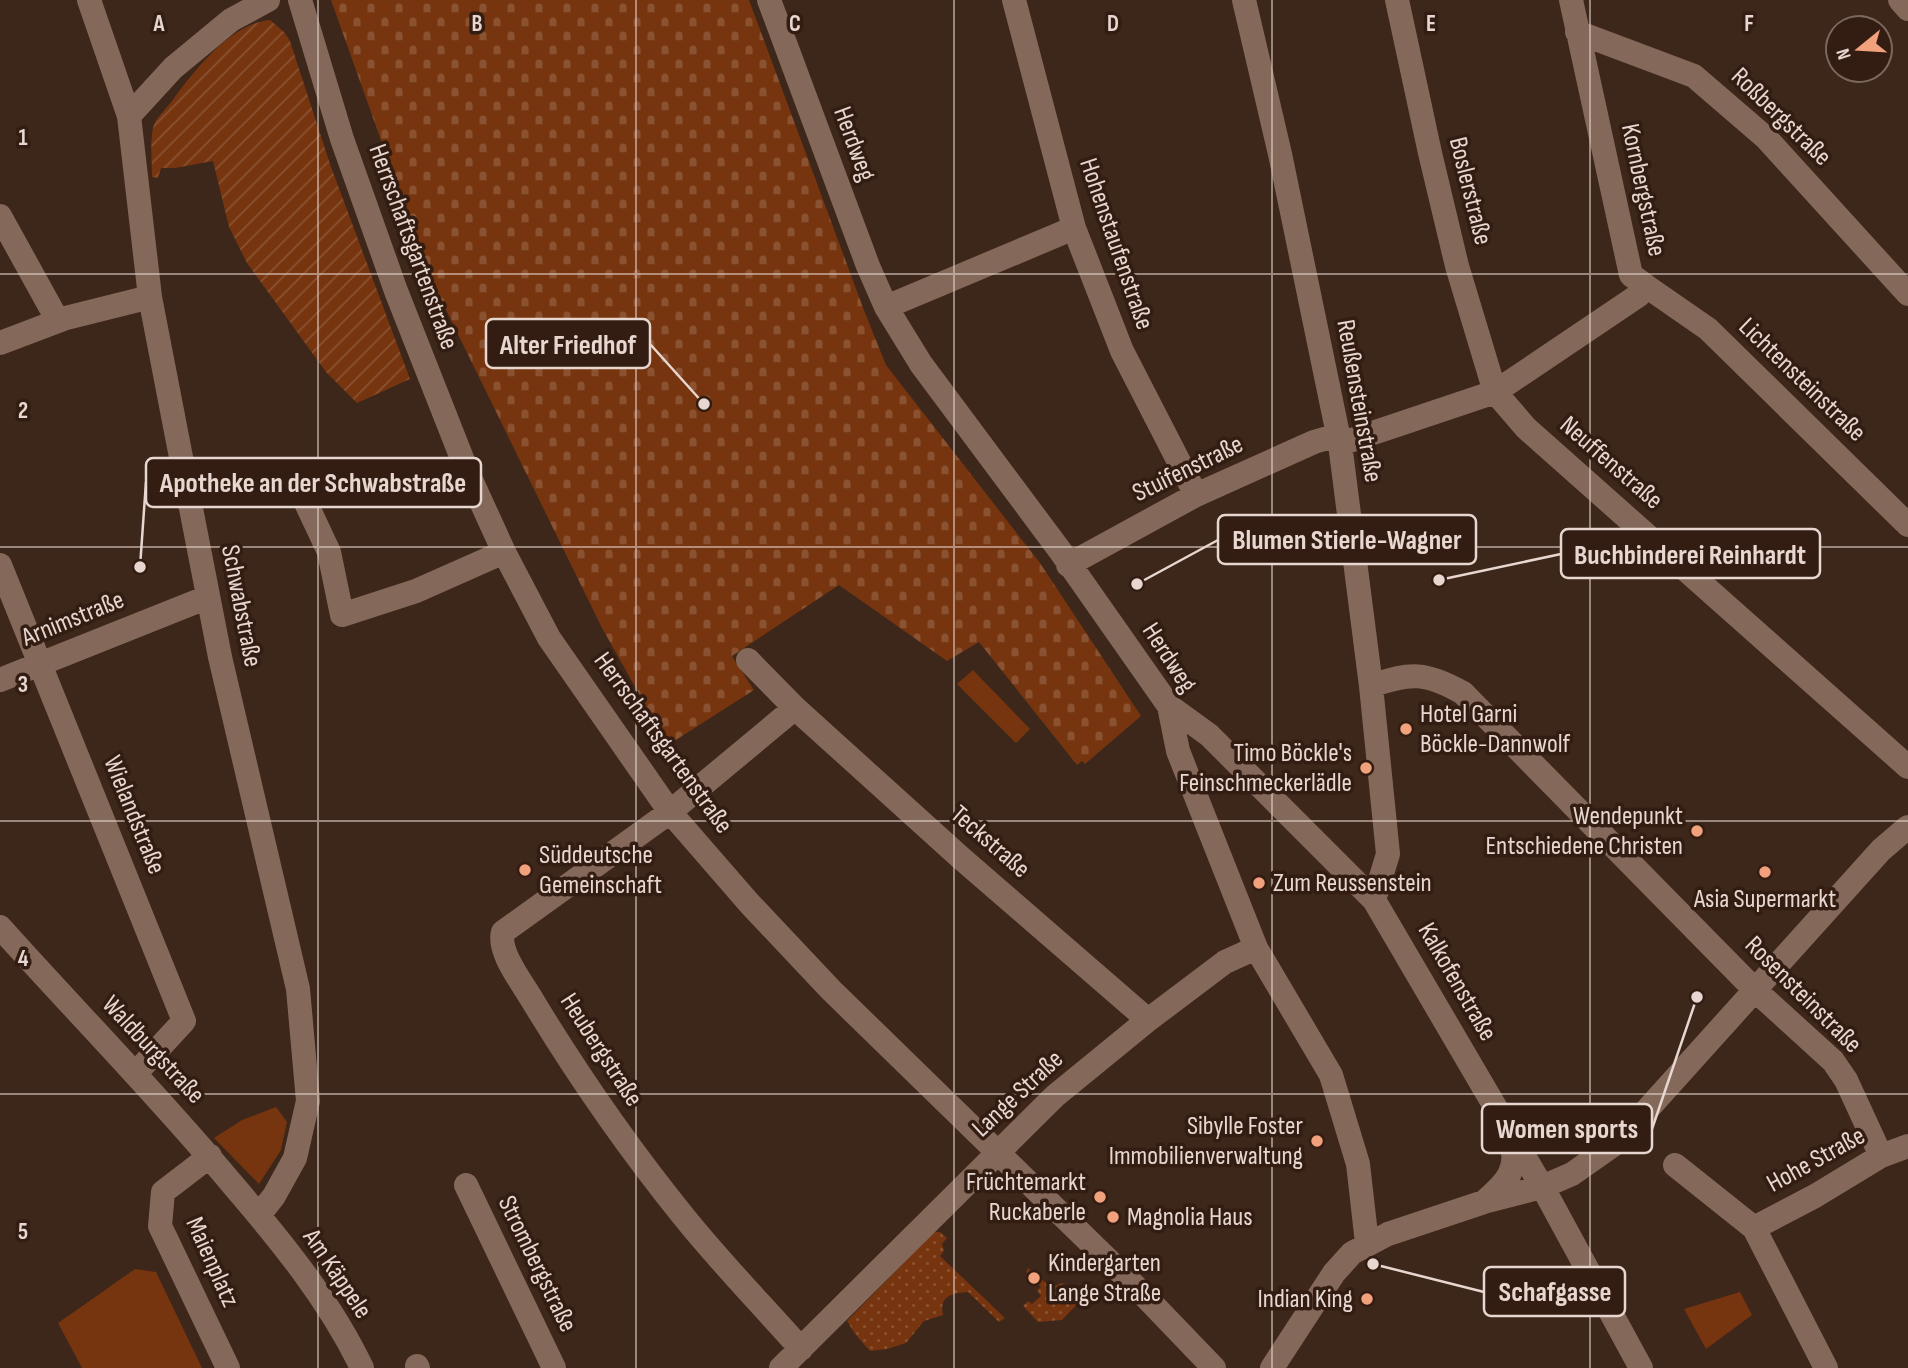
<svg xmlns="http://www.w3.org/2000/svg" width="1908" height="1368" font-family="'Sofia Sans Condensed',sans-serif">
  <defs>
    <pattern id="grass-dots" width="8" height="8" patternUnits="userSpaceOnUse" patternTransform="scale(1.75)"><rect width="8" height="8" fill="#76350f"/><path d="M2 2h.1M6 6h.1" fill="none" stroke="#8a5231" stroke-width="1.8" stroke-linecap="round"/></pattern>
    <pattern id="cemetery-stones" width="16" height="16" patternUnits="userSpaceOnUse" patternTransform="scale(1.75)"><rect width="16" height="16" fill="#76350f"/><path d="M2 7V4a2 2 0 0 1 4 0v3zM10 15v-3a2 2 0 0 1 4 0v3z" fill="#8a5231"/></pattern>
    <pattern id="garden-furrows" width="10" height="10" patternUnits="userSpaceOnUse" patternTransform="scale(1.75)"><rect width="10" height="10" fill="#76350f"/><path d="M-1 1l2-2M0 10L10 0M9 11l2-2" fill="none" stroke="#8a5231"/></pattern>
  </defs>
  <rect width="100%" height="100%" fill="#3d261a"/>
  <path fill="url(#grass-dots)" d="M934,1232H940L947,1238L942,1244L944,1251L940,1256L1005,1318L999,1322L968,1292C952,1293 939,1296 943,1315L924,1321L906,1343L887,1349L870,1351L855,1334L847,1321Z
    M1028,1268L1051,1287L1063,1283L1081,1300L1062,1320L1038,1322L1023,1306L1028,1301L1032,1304L1041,1296L1037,1290L1041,1287L1026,1272Z"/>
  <path fill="url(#cemetery-stones)" d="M331,0H749L865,313L886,365L1040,563L1141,716L1085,764L1082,761L1077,765L979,642L947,661L839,585L732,656L754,690L668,745L602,628L429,275Z"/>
  <path fill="#76350f" d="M973,670L1030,729L1016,743L957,684Z
    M276,1107L287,1122L281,1150L259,1184L214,1138L242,1120Z
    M135,1269L156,1272L202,1368H82L58,1323Z
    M1740,1292L1752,1315L1706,1349L1684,1309Z"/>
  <path fill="url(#garden-furrows)" d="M270,20L284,32L290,41L330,164L410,379L357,403L326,372L247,263L229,227L213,161L175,168H161L158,178L152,177C152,162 150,143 153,128C155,119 166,109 172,101C194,71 230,24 270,20Z"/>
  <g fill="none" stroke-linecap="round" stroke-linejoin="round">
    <path stroke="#84695b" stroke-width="24" d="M89,0L129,116L150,297L180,452L220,657L298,989L308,1101L295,1158L274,1196L259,1215
      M300,0L342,139L396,291L467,471L504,552L549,638L670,812L749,903L831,990L1138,1289L1214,1368
      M769,0L868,266L886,307L921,364L1061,552L1169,706L1178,751L1256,948L1331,1075L1358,1164L1367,1243
      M1014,0L1074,228L1122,351L1196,495
      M1244,0L1280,154L1340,444L1371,686L1388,854L1374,900
      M1397,0L1430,153L1457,266L1495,392L1639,295L1646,286L1631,275L1571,0
      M1900,0L1908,9
      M1577,32L1694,76L1766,138L1908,294
      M129,116L173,68L231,20L268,0
      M0,216L58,321
      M1646,286L1708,329L1908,525
      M886,307L1074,228
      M0,343L66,318L150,297
      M1340,444L1495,392L1526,428L1908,767
      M306,503L329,552L342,615L416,591L504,552
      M0,565L184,1021L135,1074
      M1068,565L1196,495L1314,442L1338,435
      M748,660L795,708
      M0,680L208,597
      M1371,686C1411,672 1426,672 1463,693L1756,991L1833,1061L1846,1080L1881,1156
      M1169,706L1209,735L1374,900L1548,1197L1641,1368
      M0,927C77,1013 159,1096 233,1185C281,1241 330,1301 362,1368
      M210,1156L163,1192L160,1226L228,1368
      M1675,1165L1754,1228L1826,1368
      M466,1185L554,1368
      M1484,1202C1505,1184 1521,1169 1510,1139
      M1754,1228L1815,1196L1881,1156L1908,1146
      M801,1349C762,1305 721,1263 684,1217C629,1149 579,1077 534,1003C524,985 497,952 503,932L670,812L795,708L961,858L1148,1020
      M417,1366L418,1368
      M781,1368L1055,1096L1148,1020L1225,962L1256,948
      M1272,1368L1334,1273L1352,1253L1388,1234L1484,1202L1542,1187L1572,1174L1619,1141L1881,850L1908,827"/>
  </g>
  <path fill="none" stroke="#e7d7d0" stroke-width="2" stroke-opacity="0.55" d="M318,0V1368M636,0V1368M954,0V1368M1272,0V1368M1590,0V1368M0,274H1908M0,547H1908M0,821H1908M0,1094H1908"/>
  <g fill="#f1a17b" stroke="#331c11" stroke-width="2.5">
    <circle cx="1406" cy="729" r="7"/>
    <circle cx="1366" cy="768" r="7"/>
    <circle cx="1697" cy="831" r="7"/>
    <circle cx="525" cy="870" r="7"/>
    <circle cx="1765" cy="872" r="7"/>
    <circle cx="1259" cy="883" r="7"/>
    <circle cx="1317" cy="1141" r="7"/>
    <circle cx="1100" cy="1197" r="7"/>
    <circle cx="1113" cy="1217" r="7"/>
    <circle cx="1034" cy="1278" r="7"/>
    <circle cx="1367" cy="1299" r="7"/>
  </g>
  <g text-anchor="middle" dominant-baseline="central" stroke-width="7" stroke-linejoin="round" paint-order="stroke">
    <g font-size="26" fill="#e7d7d0" stroke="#331c11">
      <text transform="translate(1781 117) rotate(44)">Roßbergstraße</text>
      <text transform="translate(854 144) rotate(70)">Herdweg</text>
      <text transform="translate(1643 190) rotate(78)">Kornbergstraße</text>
      <text transform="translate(1470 191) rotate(76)">Boslerstraße</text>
      <text transform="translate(1116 244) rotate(71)">Hohenstaufenstraße</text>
      <text transform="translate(413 247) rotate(70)">Herrschaftsgartenstraße</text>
      <text transform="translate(1802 380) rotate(44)">Lichtensteinstraße</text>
      <text transform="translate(1359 401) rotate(80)">Reußensteinstraße</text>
      <text transform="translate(1611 463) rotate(41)">Neuffenstraße</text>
      <text transform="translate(1188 469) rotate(-26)">Stuifenstraße</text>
      <text transform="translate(241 606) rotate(79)">Schwabstraße</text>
      <text transform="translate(73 619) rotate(-22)">Arnimstraße</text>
      <text transform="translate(1169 658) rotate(57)">Herdweg</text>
      <text transform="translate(663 743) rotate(54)">Herrschaftsgartenstraße</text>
      <text transform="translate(134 815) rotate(68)">Wielandstraße</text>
      <text transform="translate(990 842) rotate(41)">Teckstraße</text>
      <text transform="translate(1457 982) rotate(60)">Kalkofenstraße</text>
      <text transform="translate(1803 995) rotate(45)">Rosensteinstraße</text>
      <text transform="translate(153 1050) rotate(47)">Waldburgstraße</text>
      <text transform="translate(601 1050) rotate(57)">Heubergstraße</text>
      <text transform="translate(1018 1094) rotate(-43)">Lange Straße</text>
      <text transform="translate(1816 1160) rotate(-29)">Hohe Straße</text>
      <text transform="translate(212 1262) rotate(66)">Maienplatz</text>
      <text transform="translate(537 1264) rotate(64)">Strombergstraße</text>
      <text transform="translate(337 1274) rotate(56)">Am Käppele</text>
    </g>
    <g font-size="26" fill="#e7d7d0" stroke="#331c11" text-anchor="start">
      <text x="1420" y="714">Hotel Garni<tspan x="1420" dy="30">Böckle-Dannwolf</tspan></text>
      <text x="1352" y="753" text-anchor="end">Timo Böckle's<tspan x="1352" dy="30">Feinschmeckerlädle</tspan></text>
      <text x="1683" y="816" text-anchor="end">Wendepunkt<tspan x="1683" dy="30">Entschiedene Christen</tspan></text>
      <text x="539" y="855">Süddeutsche<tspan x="539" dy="30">Gemeinschaft</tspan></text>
      <text x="1273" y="883">Zum Reussenstein</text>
      <text x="1765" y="899" text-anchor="middle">Asia Supermarkt</text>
      <text x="1303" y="1126" text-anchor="end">Sibylle Foster<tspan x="1303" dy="30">Immobilienverwaltung</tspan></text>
      <text x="1086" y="1182" text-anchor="end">Früchtemarkt<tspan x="1086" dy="30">Ruckaberle</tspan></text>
      <text x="1127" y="1217">Magnolia Haus</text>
      <text x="1048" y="1263">Kindergarten<tspan x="1048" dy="30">Lange Straße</tspan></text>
      <text x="1353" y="1299" text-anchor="end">Indian King</text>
    </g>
  </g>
  <g font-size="23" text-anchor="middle" font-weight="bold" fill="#e7d7d0" stroke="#331c11" stroke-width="7" stroke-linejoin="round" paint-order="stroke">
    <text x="159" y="31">A</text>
    <text x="477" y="31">B</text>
    <text x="795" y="31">C</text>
    <text x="1113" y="31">D</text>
    <text x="1431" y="31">E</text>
    <text x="1749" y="31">F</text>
    <text x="23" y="145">1</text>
    <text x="23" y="418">2</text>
    <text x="23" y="692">3</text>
    <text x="23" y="966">4</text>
    <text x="23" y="1239">5</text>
  </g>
  <path fill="none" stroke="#e7d7d0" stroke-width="2.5" d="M704 404L650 344M140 567L146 482M1137 584L1218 540M1439 580L1561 554M1697 997L1652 1129M1373 1264L1484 1292"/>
  <g fill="#e7d7d0" stroke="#331c11" stroke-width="2.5">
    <circle cx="704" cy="404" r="7"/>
    <circle cx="140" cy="567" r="7"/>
    <circle cx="1137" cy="584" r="7"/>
    <circle cx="1439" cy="580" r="7"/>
    <circle cx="1697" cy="997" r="7"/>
    <circle cx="1373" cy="1264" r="7"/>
  </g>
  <g fill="#331c11" stroke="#e7d7d0" stroke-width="2.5">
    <rect x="486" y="319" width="164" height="49" rx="7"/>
    <rect x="146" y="458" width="335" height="49" rx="7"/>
    <rect x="1218" y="515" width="258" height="49" rx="7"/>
    <rect x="1561" y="529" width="259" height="49" rx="7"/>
    <rect x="1482" y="1104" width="170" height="49" rx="7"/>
    <rect x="1484" y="1267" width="141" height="49" rx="7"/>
  </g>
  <g font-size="28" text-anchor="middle" font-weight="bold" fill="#e7d7d0">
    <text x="568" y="354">Alter Friedhof</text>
    <text x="313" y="492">Apotheke an der Schwabstraße</text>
    <text x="1347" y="549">Blumen Stierle-Wagner</text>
    <text x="1690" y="564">Buchbinderei Reinhardt</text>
    <text x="1567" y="1138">Women sports</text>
    <text x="1555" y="1301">Schafgasse</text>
  </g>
  <g transform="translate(1859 49) rotate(252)"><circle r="33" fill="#331c11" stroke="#7b675d" stroke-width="2"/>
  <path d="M0-5L12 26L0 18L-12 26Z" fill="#f1a17b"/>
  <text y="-10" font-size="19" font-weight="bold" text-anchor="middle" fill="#e7d7d0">N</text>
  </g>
</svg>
